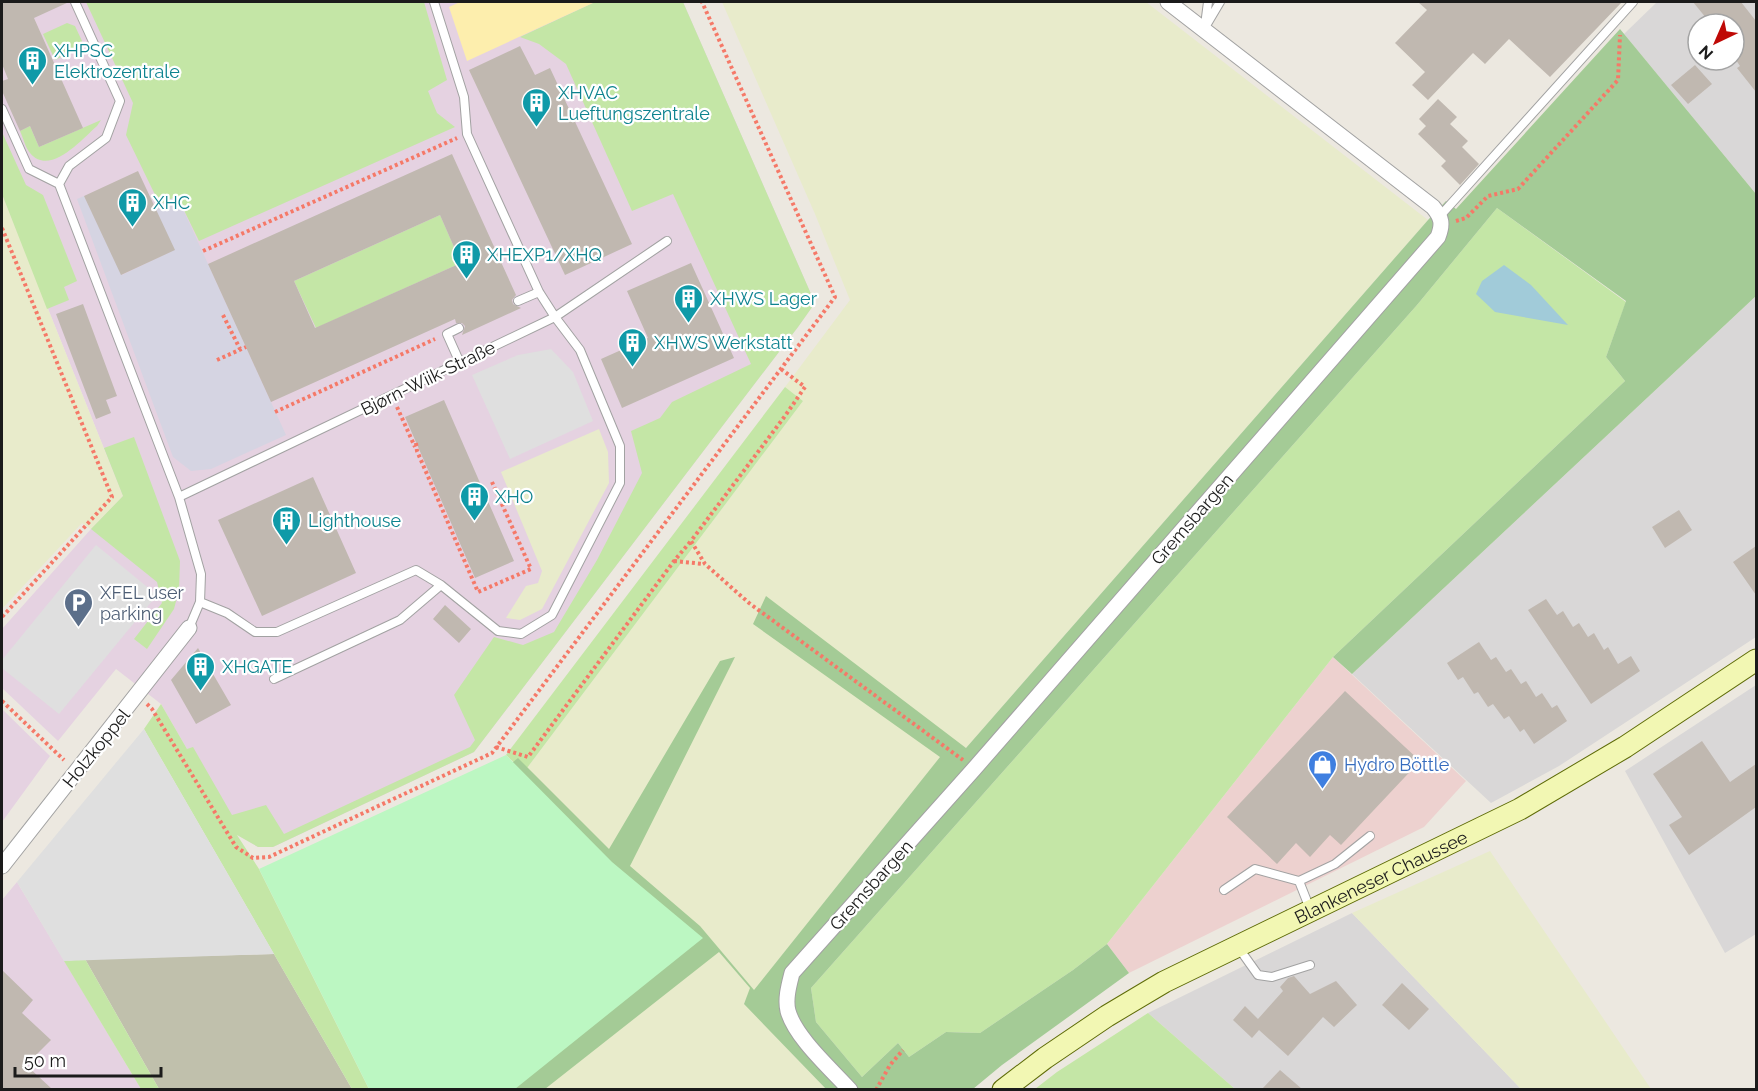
<svg xmlns="http://www.w3.org/2000/svg" width="1758" height="1091" font-family="Raleway,sans-serif">
  <rect width="100%" height="100%" fill="#ece8e0"/>
  <path fill="#d9d7d7" fill-rule="evenodd" d="M1657,2H1756V194L1624,34ZM1698,24H1734V60H1698Z
    M1756,296V637L1559,766L1491,803L1352,674Z
    M1756,685V934L1725,953L1625,771Z
    M1352,913L1521,1089H1235L1148,1013Z"/>
  <path fill="#edd1cf" d="M1333,657L1466,781L1424,827L1129,973L1107,944Z"/>
  <path fill="#e5d2e1" d="M2,2H683L815,303L798,327L474,752L273,847H258L236,834L161,704L116,669L58,741L2,688V629L91,529L123,496L2,194Z
    M2,709L50,756L2,822Z
    M17,882L141,1089L2,1090V900Z"/>
  <path fill="#c0c0ac" d="M274,954L352,1089H159L85,959Z"/>
  <path fill="#e8ebcb" d="M722,2H1146L1428,220L966,748L953,741L744,1003L826,1089L515,1090L524,772L803,401L785,387L850,300L815,214Z
    M2,194L123,496L91,529L82,523L2,609Z
    M599,429L608,452L609,483L542,609L520,620L506,618L526,586L538,583L542,571L501,472Z
    M1490,851L1651,1089H1521L1352,913Z"/>
  <path fill="#c4e6a6" d="M86,2H424L447,80L428,91L437,113L455,127L199,241L177,196L160,205L126,135L133,103Z
    M595,2H683L815,303L798,327L474,752L273,847H258L237,835L259,869L369,1089H352L144,729L161,704L187,749L193,747L232,815L266,805L284,834L470,747L475,740L454,695L494,637L523,645L554,632L597,560L642,473L631,431L660,418L672,402L751,364L673,194L632,211L566,64L539,44L520,37Z
    M67,23L75,26L82,41L79,48L55,60L43,34Z
    M101,120L97,126C82,139 50,177 30,153C25,147 23,137 20,131L30,126L39,147Z
    M2,132L26,185L43,195L77,281L64,287L69,300L47,309L2,194Z
    M1497,208L1626,302L1606,357L1625,381L1333,657L1107,944L1073,970L980,1033L946,1032L909,1057L898,1043L862,1077L816,1022L811,988L1417,305Z
    M440,215L461,263L316,328L294,281Z
    M785,387L803,401L524,772L506,755Z
    M134,437L180,561L179,590L174,609L147,649L134,639L162,603L157,582L91,529L123,496L104,448Z
    M85,959L159,1089H141L64,961Z
    M1148,1013L1235,1089H1035L1057,1072Z"/>
  <path fill="#a4cb96" d="M1620,29L1756,194V296L1352,674L1333,657L1625,381L1606,357L1626,301L1497,208L1417,305L811,988L816,1022L862,1077L898,1043L909,1057L946,1032L980,1033L1073,970L1107,944L1129,973L1002,1065L973,1089H826L744,1004L750,988L719,952L545,1089L496,1090V776L518,758L609,849L720,661L735,657L630,866L700,926L754,990L940,757L753,624L766,596L966,748L1428,220L1446,201L1456,209Z"/>
  <path fill="#fdeead" d="M460,2H595L467,61L449,7Z"/>
  <path fill="#bcf7c2" d="M506,755L612,862L703,938L515,1089H369L259,869Z"/>
  <path fill="#dfdfdf" d="M551,349L573,372L593,421L510,459L472,375L518,355Z
    M96,545L157,595L59,714L2,668V660Z
    M144,729L274,954L64,961L17,882Z"/>
  <path fill="#d5d4e2" d="M84,196L122,275L174,250L154,207L177,196L286,435L211,469L191,471L173,457L77,199Z"/>
  <path fill="#a1cbd9" d="M1504,265L1531,285L1568,325L1495,312L1476,294L1482,281Z"/>
  <path fill="#c0b8b0" fill-rule="evenodd" d="M2,2H69L34,18L83,128L39,147L30,126L20,131L2,91V81L8,79L2,64Z
    M1418,2H1622L1550,77L1509,39L1485,64L1473,53L1428,100L1412,85L1425,72L1395,43L1427,10Z
    M1693,2H1741L1756,21V92L1737,68L1740,66L1734,57V24H1711Z
    M520,46L535,75L550,68L632,244L565,275L469,70Z
    M1695,65L1712,84L1688,104L1671,85Z
    M1438,99L1457,117L1450,124L1468,141L1462,147L1479,164L1460,185L1441,166L1446,161L1418,134L1426,126L1419,119Z
    M452,154L516,295L512,300L513,304L521,308L462,335L465,326L462,323H456L455,319L271,402L208,264ZM440,215L461,263L315,328L294,281Z
    M138,171L175,250L121,275L84,196Z
    M691,263L734,358L622,408L601,359L648,338L627,291Z
    M83,304L117,396L106,400L111,413L96,419L56,314Z
    M444,400L514,561L475,578L405,417Z
    M313,477L356,573L262,616L218,520Z
    M1679,510L1692,530L1665,548L1652,527Z
    M1756,546V595L1733,562Z
    M1546,599L1557,615L1563,611L1573,627L1579,623L1588,637L1594,633L1604,650L1608,647L1618,664L1631,656L1640,671L1591,704L1528,610Z
    M445,605L471,629L459,643L433,619Z
    M1479,642L1491,660L1496,657L1506,672L1511,669L1521,684L1526,681L1536,697L1542,693L1552,708L1557,705L1567,721L1534,744L1524,729L1520,732L1509,716L1504,719L1493,704L1488,707L1478,692L1474,694L1463,677L1458,680L1447,663Z
    M198,648L231,705L196,724L171,680Z
    M1345,691L1420,761L1341,845L1330,835L1310,857L1296,843L1277,864L1227,817Z
    M1702,741L1730,782L1756,764V807L1689,855L1669,825L1682,817L1653,774Z
    M2,970L33,1000L22,1013L51,1040L26,1065L52,1089H2Z
    M1294,976L1310,994L1336,981L1357,1005L1334,1027L1323,1017L1288,1056L1259,1030L1252,1038L1233,1020L1245,1006L1258,1019L1283,991L1280,987L1288,978Z
    M1402,983L1429,1009L1409,1030L1382,1005Z
    M1280,1070L1302,1089H1262Z"/>
  <g fill="none" stroke-linecap="round" stroke-linejoin="round">
    <defs>
      <path id="lane" d="M1205,25L1208,2
        M1204,29L1220,2
        M2,109L29,169L59,184L179,497L201,574L200,602L189,628
        M59,184L69,166L106,138L120,101L75,2
        M1440,216L1633,2
        M518,301L539,292
        M459,328L447,334L460,363
        M179,497L555,317L667,241
        M200,602L227,613L255,632H277L416,570L441,585
        M274,679L400,620L441,585L498,631L521,634L552,615L620,483V446L580,350L555,317L539,292L467,134L464,97L434,2
        M1299,881L1310,909
        M1224,890L1255,869L1299,881L1335,864L1370,836
        M1238,947L1258,975L1272,977L1310,965"/>
      <path id="street" d="M2,866L189,628
        M850,1090C831,1069 795,1037 788,1011C785,999 789,985 792,973L974,769L1438,237C1443,224 1442,218 1433,207L1168,2"/>
      <g id="secondary">
        <path id="s1" d="M1003,1090L1045,1058L1107,1016L1164,982L1520,809L1625,747L1756,660"/>
      </g>
    </defs>
    <use href="#lane" stroke="#a2a2a2" stroke-width="10"/>
    <use href="#street" stroke="#a2a2a2" stroke-width="17"/>
    <use href="#secondary" stroke="#5f6c08" stroke-width="23"/>
    <path stroke="#f57968" stroke-width="4" stroke-dasharray="3 3" stroke-linecap="butt" d="M1456,221L1466,218L1488,196L1518,189L1618,80L1620,35
      M2,228L112,497L2,617
      M203,251L457,138
      M223,315L240,349
      M217,360L246,347
      M781,369L805,387L785,416L691,541L705,564L749,603L963,760
      M397,407L415,447
      M275,412L435,339
      M416,443L417,451L478,592L531,569L492,482
      M674,561L704,564
      M2,701L64,760
      M147,704L152,709L236,847L253,858L269,857L492,753L835,297L702,2
      M496,747L528,757L674,561L691,541
      M876,1090L890,1065L903,1050"/>
    <use href="#lane" stroke="#fff" stroke-width="8"/>
    <use href="#street" stroke="#fff" stroke-width="15"/>
    <use href="#secondary" stroke="#f2f7b3" stroke-width="21"/>
  </g>
  <defs>
    <symbol id="building-pin" viewBox="-11 -11 22 30"><path d="M0 17L-7.5 6A9.5 9.5 0 1 1 7.5 6Z" fill="#0f9aa8" stroke="#fff"/><path d="M-4-6H4V6H1V3H-1V6H-4ZM-2.5-4.3h1.7v1.8h-1.7ZM.8-4.3h1.7v1.8H.8ZM-2.5-1h1.7V.8h-1.7ZM.8-1h1.7V.8H.8Z" fill="#fff"/></symbol>
    <symbol id="parking-pin" viewBox="-11 -11 22 30"><path d="M0 17L-7.5 6A9.5 9.5 0 1 1 7.5 6Z" fill="#5c6f8a" stroke="#fff"/><path d="M-3.5-5.5H1a3.5 3.5 0 0 1 0 7H-1V5.5H-3.5ZM-1-3.4V-.6H.8a1.4 1.4 0 0 0 0-2.8Z" fill="#fff"/></symbol>
    <symbol id="shop-pin" viewBox="-11 -11 22 30"><path d="M0 17L-7.5 6A9.5 9.5 0 1 1 7.5 6Z" fill="#3f7fe0" stroke="#fff"/><path d="M-5-2.5h2.3a2.7 3.5 0 0 1 5.4 0H5L5.5 6h-11ZM-1.5-2.5h3a1.5 2.3 0 0 0-3 0Z" fill="#fff"/></symbol>
  </defs>
  <g fill-rule="evenodd">
    <use href="#building-pin" x="16" y="44" width="33" height="45"/>
    <use href="#building-pin" x="520" y="86" width="33" height="45"/>
    <use href="#building-pin" x="116" y="186" width="33" height="45"/>
    <use href="#building-pin" x="450" y="238" width="33" height="45"/>
    <use href="#building-pin" x="672" y="282" width="33" height="45"/>
    <use href="#building-pin" x="616" y="326" width="33" height="45"/>
    <use href="#building-pin" x="458" y="480" width="33" height="45"/>
    <use href="#building-pin" x="270" y="504" width="33" height="45"/>
    <use href="#parking-pin" x="62" y="586" width="33" height="45"/>
    <use href="#building-pin" x="184" y="650" width="33" height="45"/>
    <use href="#shop-pin" x="1306" y="748" width="33" height="45"/>
  </g>
  <g text-anchor="middle" dominant-baseline="central" stroke-width="4.5" stroke-linejoin="round" paint-order="stroke">
    <g font-size="18" fill="#0d838f" stroke="#fff" text-anchor="start">
      <text x="54" y="50">XHPSC<tspan x="54" dy="21">Elektrozentrale</tspan></text>
      <text x="558" y="92">XHVAC<tspan x="558" dy="21">Lueftungszentrale</tspan></text>
      <text x="153" y="202">XHC</text>
      <text x="487" y="254">XHEXP1/XHQ</text>
      <text x="710" y="298">XHWS Lager</text>
      <text x="654" y="342">XHWS Werkstatt</text>
      <text x="495" y="496">XHO</text>
      <text x="308" y="520">Lighthouse</text>
      <text x="222" y="666">XHGATE</text>
    </g>
    <g font-size="18" fill="#1b1b1b" stroke="#fff">
      <text transform="translate(428 378) rotate(-26)">Bjørn-Wiik-Straße</text>
      <text transform="translate(1192 519) rotate(-49)">Gremsbargen</text>
      <text transform="translate(96 748) rotate(-51)">Holzkoppel</text>
      <text stroke="none"><textPath href="#s1" startOffset="435">Blankeneser Chaussee</textPath></text>
      <text transform="translate(871 885) rotate(-48)">Gremsbargen</text>
    </g>
    <g font-size="18" fill="#4e5e75" stroke="#fff" text-anchor="start">
      <text x="100" y="592">XFEL user<tspan x="100" dy="21">parking</tspan></text>
    </g>
    <g font-size="18" fill="#366cbe" stroke="#fff" text-anchor="start">
      <text x="1344" y="764">Hydro Böttle</text>
    </g>
  </g>
  <rect width="1758" height="1091" fill="none" stroke="#1b1b1b" stroke-width="6"/>
  <g transform="translate(1716 42) rotate(224)"><circle r="28" fill="#ffffff" stroke="#a4a4a4" stroke-width="1.5"/>
  <path d="M0-4.5L10 22L0 15L-10 22Z" fill="#bf0906"/>
  <text y="-9" font-size="16" font-weight="bold" text-anchor="middle" fill="#1b1b1b">N</text>
  </g>
  <path d="M15 1067v9h146v-9" fill="none" stroke="#1b1b1b" stroke-width="3"/>
  <text x="24" y="1067" font-size="18" fill="#1b1b1b" stroke="#ffffff" stroke-width="4.5" paint-order="stroke">50 m</text>
</svg>
